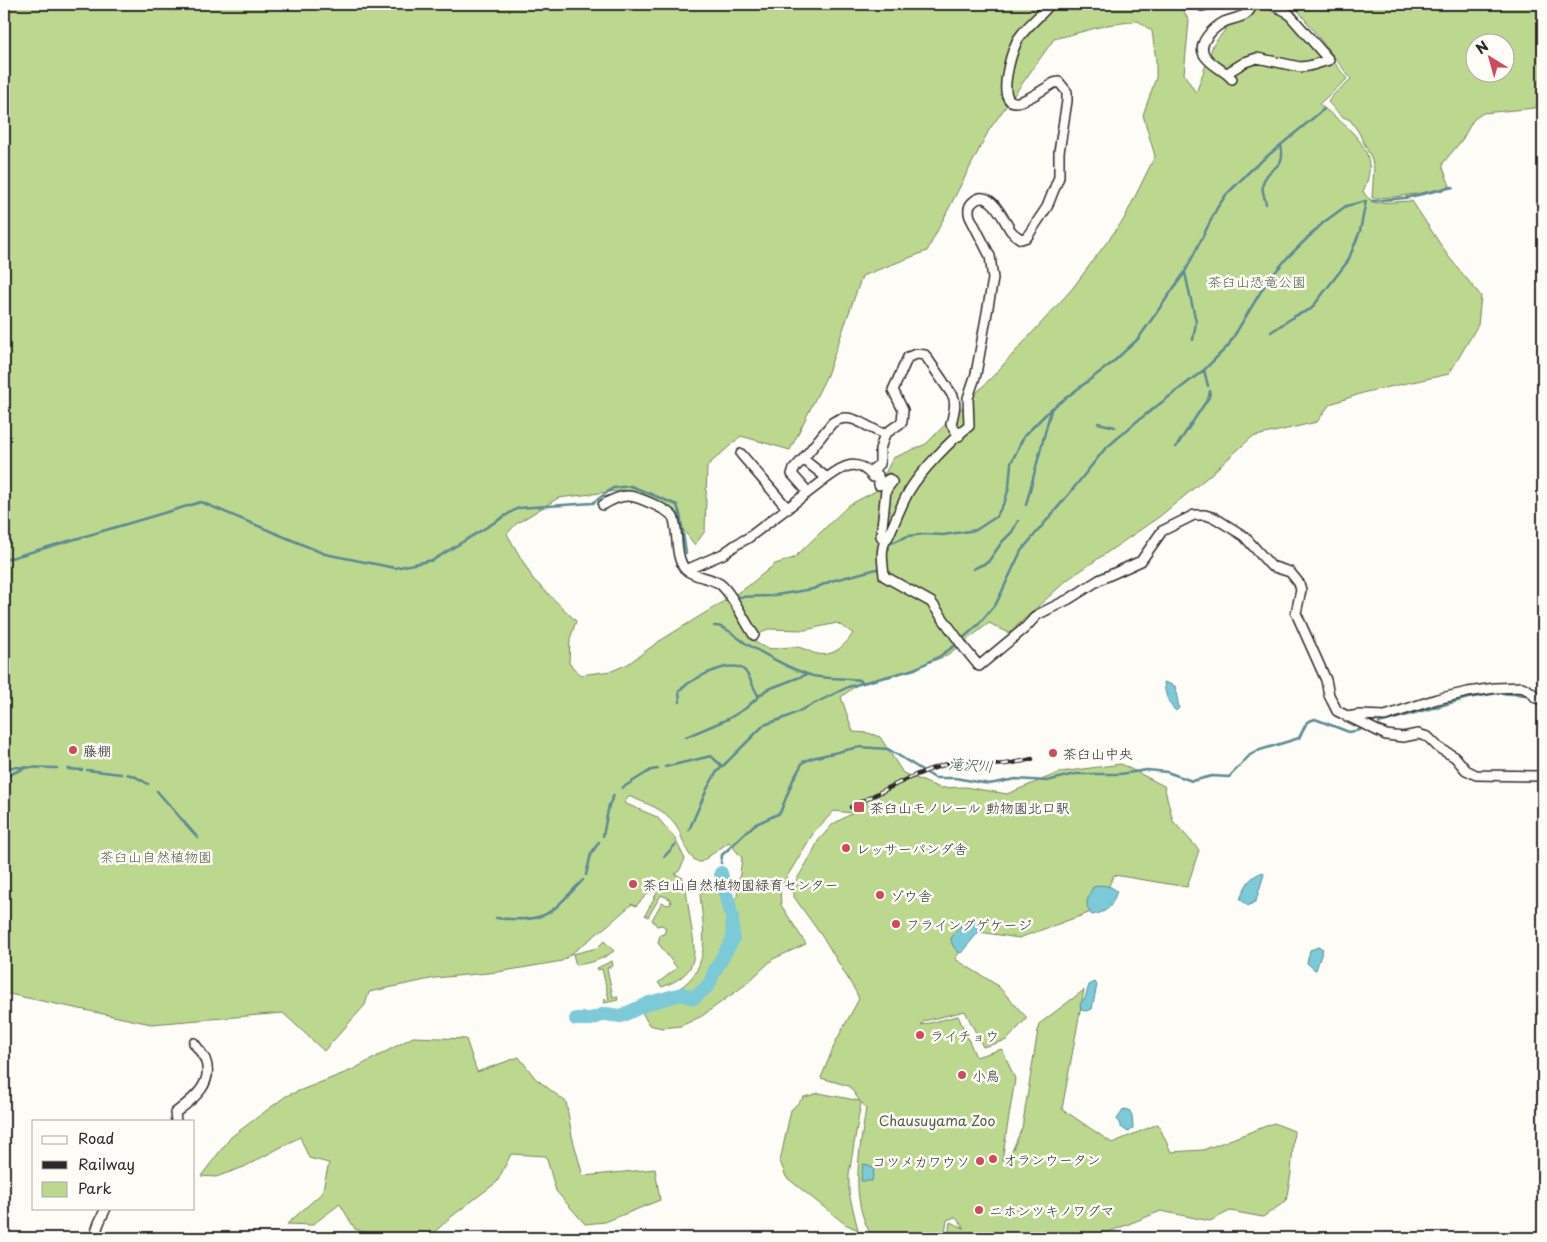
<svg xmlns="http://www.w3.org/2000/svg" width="1547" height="1242" font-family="'Playpen Sans','Klee One',sans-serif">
  <rect width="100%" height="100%" fill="#fdfcf7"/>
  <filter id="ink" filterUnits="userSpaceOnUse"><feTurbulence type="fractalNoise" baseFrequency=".02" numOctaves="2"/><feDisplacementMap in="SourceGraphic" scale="10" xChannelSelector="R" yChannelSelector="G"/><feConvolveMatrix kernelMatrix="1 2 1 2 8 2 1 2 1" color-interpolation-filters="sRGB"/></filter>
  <g filter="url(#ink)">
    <path fill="#bcd88f" stroke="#74825d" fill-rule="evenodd" d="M4,4H1180L1189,21L1184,74L1196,93L1213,45L1246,4H1289L1347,79L1319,104C1347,127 1384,150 1363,191L1366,196L1375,203L1412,201L1448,256L1481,296L1478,325L1449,374L1366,392L1330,404L1317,422L1252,437L1210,475L1159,517L1067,580L1009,633L989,623L946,656L890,677L861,682L841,697L853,732L868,733L880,737L903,773L940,788L965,787L1007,794L1061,772L1121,764L1164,786L1173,821L1199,850L1187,887L1114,875L1097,910L1019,938L973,931L955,959L997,985L1027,1018L1007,1040L983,1047L965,1011L924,1021L921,1025L958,1016L976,1057L1002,1049L1015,1079L1002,1160L1009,1158L1022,1128L1039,1024L1084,990L1062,1109L1112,1143L1158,1124L1171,1152L1203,1150L1274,1123L1294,1131L1291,1173L1286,1201L1263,1217L1230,1211L1210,1221L1161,1211L1094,1238H948L950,1222L964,1228L955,1217L947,1220L944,1238H873C848,1199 860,1151 866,1108L861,1102L849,1174V1193L858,1230L845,1224L786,1177L780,1161L791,1110L804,1097L819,1093L860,1101L849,1086L821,1078L836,1041L859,999L856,992L826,942L794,897V884L812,854L818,841L833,824L853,813L834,811L814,832L780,888L781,905L806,944L773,959L745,985L702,1016L681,1026L662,1028L649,1025L638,1005C651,1000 667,996 678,989C713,969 703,927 700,894L711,881L731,904L737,896L742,858L729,842L701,862C687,862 683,836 676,825C664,808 646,804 629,796L624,803L657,817L674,837L685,859L679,871L675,874L683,878L685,883C687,897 689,911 691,925C697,958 697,974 662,987L658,983L677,968L658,943L660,935L664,934L666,928L662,925L657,926L652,920L662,902L667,905L671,904L670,899L661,895L648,917L645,915L657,893L652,889L636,906L632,904L608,925L562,961L498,972L435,978L369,992L365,1005L324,1051L283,1013L151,1024L4,993ZM1138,21L1152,31L1156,60V78L1143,115L1155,156L1124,219L1072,289L995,374L926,444L893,458L876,491L849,505L794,558L775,564L747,587L658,642L628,664L612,671L580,675L569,663L570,639L576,621L533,579L507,534L516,524L558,498L625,490L662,503L695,545L705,531L707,466L741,436L790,450L827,375L862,276L927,251L989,130L1054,39L1107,25ZM837,623L853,633C846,645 833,657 818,654C810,653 804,647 795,647C773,647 771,654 751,639L768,629L805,630Z
      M1293,4H1543V95L1535,108L1483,113L1473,120L1462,140L1443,163V168L1450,186C1424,193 1398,198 1372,198L1374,168L1371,157L1358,131L1350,120L1341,116L1328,102L1333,95L1351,79ZM1474,42H1504V72H1474Z
      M604,941L614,951C601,960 591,963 576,965L573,954L597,948Z
      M612,961L613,966L607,968L613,997L617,996L618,1000L604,1003V1000L609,999L602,969L598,970L597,968Z
      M413,1037L466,1039L477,1072L519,1057L535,1078L566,1102L572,1136L583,1176L655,1169L660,1200L605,1222L585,1224L556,1191L546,1156L511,1154L497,1182L451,1217L428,1238H379L355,1229L340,1204L312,1225L287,1224L322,1193L329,1163L309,1158L300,1137L244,1167L216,1177L201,1176L231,1137L286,1096L352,1070Z"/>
    <path fill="#7bcad7" stroke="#5b8a92" d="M1164,682L1175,686L1179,708L1176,711C1167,703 1165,693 1164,682Z
      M1263,872L1264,874L1256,901L1248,906L1240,899L1241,897C1246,885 1249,877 1263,872Z
      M1102,885L1111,887L1117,891C1111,907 1110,911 1092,915C1083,905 1088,898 1093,887Z
      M964,922H975L982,925V928L961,953C955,951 951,944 951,938Z
      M1319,947L1323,949L1316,970H1315L1307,963L1310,950Z
      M1095,982L1097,985L1092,1009L1086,1011L1081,1010L1080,1004L1085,998L1089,985Z
      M1124,1109L1129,1110L1132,1115L1133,1128L1128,1132L1121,1127L1117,1119Z
      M863,1164L869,1165L874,1169L872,1181H861Z"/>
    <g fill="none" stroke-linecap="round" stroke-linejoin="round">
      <path stroke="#5b8a92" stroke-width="2.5" d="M1372,201L1405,198L1453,187
        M1266,204C1265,198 1261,190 1263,184C1267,165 1287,171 1281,145
        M1185,273L1196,322L1193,340
        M1204,370L1208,386
        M1098,423L1115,427
        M1176,447L1209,397L1210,391
        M1026,505L1051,410
        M889,544L908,536L924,534L943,535L976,530L996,517L1005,501L1009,487L1011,463L1024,436L1051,409L1112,363L1138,339L1185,272L1217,208L1226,195L1253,168L1324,109
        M4,560L201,502L325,554L395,568L433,560L518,508L593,503L613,488L631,486L677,505L680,514L686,553
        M973,569L988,562L1002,542L1012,532L1018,521
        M736,597L770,596L813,589L831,581L877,569
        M714,626C725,625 737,638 747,644C767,656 791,670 813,676C828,679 845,678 860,680L862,683
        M962,639L978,625L997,602L1021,551L1069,494L1104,450L1136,422L1204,370L1228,346L1266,283L1288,257L1324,222L1346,206L1366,201L1360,231L1348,261L1311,309L1295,316L1271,332
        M1541,694L1543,693
        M680,702L679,691C689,680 732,657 745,671C751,678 753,688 758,695
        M1379,723L1468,698L1498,693L1527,695
        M686,737L728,719L746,708L766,690L808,674
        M4,767L57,768
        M665,767L711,756L722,766
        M68,769L82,770
        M87,770L121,774
        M127,774L136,777L148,784
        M4,777L25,768
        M622,788L651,770L658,769
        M157,791L198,838
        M689,830L707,789L716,773L764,725L787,717L848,687L915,669L940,656L957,644
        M603,836L609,805L614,795
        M664,857L675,845
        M721,863L722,855L754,825L780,813L793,780L803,762L812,758L859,747L888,749L935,778H955L989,784L1016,779L1047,781L1075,774H1120L1147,770L1167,772L1192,781L1212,776L1229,777L1250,755L1257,751L1299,738L1307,722L1315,719L1349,732L1360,730
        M586,875L591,854L599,842
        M496,918C547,923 549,915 583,880"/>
      <path stroke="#7bcad7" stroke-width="14" d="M576,1019H591L605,1014L621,1016L649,1003L682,994L694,998L709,985L714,972L733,939L732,917L721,873"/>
      <defs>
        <path id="minor" d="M1050,4C1040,17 1025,27 1017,41C1012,52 995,103 1016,102C1026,102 1045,88 1054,83L1059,82L1067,92V101L1059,152V177L1047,207L1027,237L1021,239C1017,236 1014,235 1011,231C1004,221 990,186 973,202C968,206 968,211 970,217L990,256L993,279L976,374L968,398L969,426C951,440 921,471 909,491C901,505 895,522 888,537C879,547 883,563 884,576L931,602L965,649L979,666L1025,628L1037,615L1069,599L1099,580L1141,561L1162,531L1194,515H1205L1215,518L1244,536L1271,566L1290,572L1299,583L1301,590L1296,613L1326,680L1329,695L1337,711L1386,735L1403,737L1418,734L1428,737L1439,748L1455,757L1466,770L1476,775L1540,776L1543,778
          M1199,4L1202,6L1211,4
          M1227,73L1245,62L1257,58L1300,67L1309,66L1329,60L1287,12L1271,4
          M1232,79C1225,70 1213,67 1205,56C1196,44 1213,28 1224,22C1231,19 1240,18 1246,14C1250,11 1251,8 1252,4
          M741,454L788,509
          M803,459L794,469L792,474L808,492
          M869,472L880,464V449L885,434
          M827,478C843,466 857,457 873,477L878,475L879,485L889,479L892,482L886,490L881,536L884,541
          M603,505C611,500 619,496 628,496C637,496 669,510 673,517C679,530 674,556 685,569C693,577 710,577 720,584C731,592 745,622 754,635
          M686,570L723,554L737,544L748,538L827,478L803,459L832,423C852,409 866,429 885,434L902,422L903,410L893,390L908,357L917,354L925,355L953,396C957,404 953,415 951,424L959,436
          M1347,717L1359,715L1385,716L1437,699L1468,692L1495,688L1522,687L1531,692L1536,698L1543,700
          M176,1121L175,1113C192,1100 215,1084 205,1059C202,1054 198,1048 194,1043
          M94,1238L99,1223L106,1208"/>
      </defs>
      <use href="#minor" stroke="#2b2b2b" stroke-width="12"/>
      <use href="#minor" stroke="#fdfcf7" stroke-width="9"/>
      <defs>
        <path id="rail" d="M851,807C886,790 922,768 960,761C968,759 975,763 983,764C1000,766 1015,763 1032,759"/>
      </defs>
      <use href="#rail" stroke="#2b2b2b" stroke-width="4.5"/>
      <use href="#rail" stroke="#fdfcf7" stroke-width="2.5" stroke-dasharray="8" stroke-linecap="butt"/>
    </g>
  </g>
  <g fill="#d1495b" stroke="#fdfcf7" stroke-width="2">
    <circle cx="73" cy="750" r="5"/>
    <circle cx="1053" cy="753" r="5"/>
    <rect x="853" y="801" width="12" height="12" rx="2.5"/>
    <circle cx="846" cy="848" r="5"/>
    <circle cx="633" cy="884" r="5"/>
    <circle cx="880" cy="895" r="5"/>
    <circle cx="896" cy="924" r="5"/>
    <circle cx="920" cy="1035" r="5"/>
    <circle cx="962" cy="1075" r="5"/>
    <circle cx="993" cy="1159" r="5"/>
    <circle cx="980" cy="1161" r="5"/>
    <circle cx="979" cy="1210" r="5"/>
  </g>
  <g text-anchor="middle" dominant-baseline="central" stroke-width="5" stroke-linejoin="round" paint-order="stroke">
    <g font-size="14" fill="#565f49" stroke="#fdfcf7">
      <text x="1257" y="281">茶臼山恐竜公園</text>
      <text x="156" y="856">茶臼山自然植物園</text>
      <text x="937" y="1120">Chausuyama Zoo</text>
    </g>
    <g font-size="14" fill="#2b2b2b" stroke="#fdfcf7" text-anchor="start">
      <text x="83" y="750">藤棚</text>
      <text x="1063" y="753">茶臼山中央</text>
      <text x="870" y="807">茶臼山モノレール 動物園北口駅</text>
      <text x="856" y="848">レッサーパンダ舎</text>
      <text x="643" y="884">茶臼山自然植物園緑育センター</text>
      <text x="890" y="895">ゾウ舎</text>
      <text x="906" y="924">フライングゲケージ</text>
      <text x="930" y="1035">ライチョウ</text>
      <text x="972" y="1075">小鳥</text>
      <text x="1003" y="1159">オランウータン</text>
      <text x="970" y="1161" text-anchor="end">コツメカワウソ</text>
      <text x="989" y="1210">ニホンツキノワグマ</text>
    </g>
    <g font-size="15" font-style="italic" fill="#435b5f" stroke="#fdfcf7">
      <text transform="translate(971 764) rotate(4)">滝沢川</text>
    </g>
  </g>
  <rect width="1547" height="1242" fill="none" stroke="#fdfcf7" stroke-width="20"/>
  <rect x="10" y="10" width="1527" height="1222" fill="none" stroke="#2b2b2b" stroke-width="2" filter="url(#ink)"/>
  <rect x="32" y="1120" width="162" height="90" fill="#fdfcf7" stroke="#a9a8a5"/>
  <rect x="42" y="1136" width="25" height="8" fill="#fdfcf7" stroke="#a9a8a5"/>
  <text x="78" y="1144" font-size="15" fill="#2b2b2b">Road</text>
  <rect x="42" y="1161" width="25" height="8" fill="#2b2b2b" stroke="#a9a8a5"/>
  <text x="78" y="1170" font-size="15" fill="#2b2b2b">Railway</text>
  <rect x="42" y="1182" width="25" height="15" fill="#bcd88f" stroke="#a9a8a5"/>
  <text x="78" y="1194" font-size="15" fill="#2b2b2b">Park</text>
  <g transform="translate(1490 58) rotate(323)"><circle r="24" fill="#fdfcf7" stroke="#a9a8a5"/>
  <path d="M0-4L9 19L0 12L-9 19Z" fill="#d1495b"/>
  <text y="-8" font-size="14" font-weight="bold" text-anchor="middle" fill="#2b2b2b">N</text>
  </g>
</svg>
